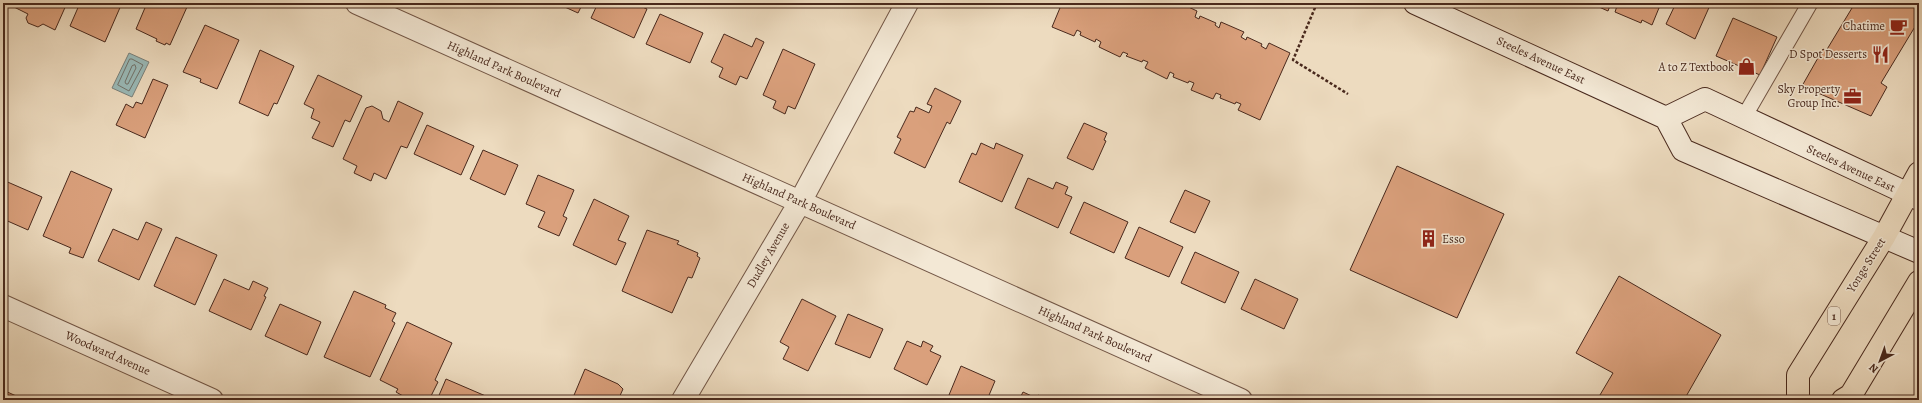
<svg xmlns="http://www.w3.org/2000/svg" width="1922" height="403" font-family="Alegreya,serif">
  <rect width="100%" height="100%" fill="#eddbbf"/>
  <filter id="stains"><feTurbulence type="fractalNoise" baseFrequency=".005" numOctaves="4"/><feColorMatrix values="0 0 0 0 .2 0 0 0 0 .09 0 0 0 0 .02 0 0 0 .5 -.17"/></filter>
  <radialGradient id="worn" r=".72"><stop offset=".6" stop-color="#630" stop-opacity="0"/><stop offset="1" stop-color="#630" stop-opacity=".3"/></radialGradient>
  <path fill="#9abab8" stroke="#7a807a" d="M129,53L149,62L132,97L112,88Z"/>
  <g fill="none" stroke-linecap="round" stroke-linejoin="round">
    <path stroke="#72726a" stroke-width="1" d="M130,59H132L143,65L129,91L118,85Z
      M135,65L136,68L128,84H126L125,82L132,66Z"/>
  </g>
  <path fill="#daa07c" stroke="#49291d" d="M16,3H67L55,30L43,24L38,27L28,23L26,18L28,14L14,7Z
    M80,3H122L105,42L70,26Z
    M147,3H177L187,7L170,45L166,43L165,45L156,41L157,39L136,29Z
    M556,3H583L578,13Z
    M598,3H633L647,9L634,38L591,18Z
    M1062,3H1169L1168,4L1172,6L1174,3H1180L1197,11L1195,17L1199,19L1200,16L1216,23L1215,25L1219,28L1221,22L1244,32L1241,37L1246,40L1247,37L1262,44L1261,46L1266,49L1269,43L1290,53L1260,120L1238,110L1241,104L1236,102L1235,104L1220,98L1221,95L1216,93L1213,99L1191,90L1194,83L1189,81L1188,83L1173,77L1174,74L1170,72L1167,79L1145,68L1148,62L1143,60L1142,62L1126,56L1128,54L1123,52L1120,57L1099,47L1101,42L1096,39L1095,42L1080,35L1081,32L1077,30L1074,36L1052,27Z
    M1590,3H1611L1608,11Z
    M1618,3H1661L1652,25L1642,20L1641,23L1615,12Z
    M1676,3H1711L1695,39L1666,24Z
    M1855,3H1919V20L1881,83L1887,87L1871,116L1802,86L1823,49L1826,51Z
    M660,14L703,33L690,63L646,44Z
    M1733,18L1777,37L1760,75L1716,56Z
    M205,25L239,40L217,89L200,82L201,79L183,72Z
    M724,34L752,47L756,38L764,42L747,79L740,76L736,85L719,77L723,68L711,62Z
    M783,49L815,64L795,109L788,106L785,114L773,108L776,101L763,95Z
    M260,50L294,66L277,104L274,103L268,116L239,103Z
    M318,75L362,96L350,122L345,120L333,147L312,138L320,122L311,118L314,109L304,104Z
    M153,79L168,85L145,138L116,125L126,104L133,108L136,102L142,104Z
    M935,88L961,101L950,124L947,122L925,168L894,153L901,139L897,137L910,111L914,112L916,107L929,113L932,106L927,104Z
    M398,101L423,113L407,148L401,146L386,179L374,173L371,181L354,173L357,166L343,159L366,108L372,106L381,111L383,119L389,122Z
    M1084,123L1107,133L1104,140L1106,141L1093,170L1067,158Z
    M427,125L474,146L461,175L414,154Z
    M981,143L994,149L996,143L1023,155L1002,202L959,182L972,153L976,155Z
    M483,150L518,165L505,195L470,179Z
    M1397,166L1504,214L1457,318L1350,270Z
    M71,171L112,189L83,258L69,253L71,248L43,236Z
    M538,175L574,190L563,216L567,218L559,236L538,227L545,212L526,204Z
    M1028,178L1053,189L1056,182L1068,187L1065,194L1072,197L1058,228L1015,208Z
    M3,180L42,197L28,230L3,219Z
    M1185,190L1210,201L1195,233L1170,222Z
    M594,199L629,216L618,240L626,243L616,265L573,245Z
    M1084,202L1128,222L1114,253L1070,233Z
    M146,222L162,229L139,280L98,261L113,229L138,240Z
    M1139,227L1183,247L1169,277L1125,258Z
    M647,230L679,241L677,244L698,253L697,256L700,258L692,278L688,277L672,313L622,291Z
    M176,237L217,255L195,305L154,286Z
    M1195,252L1239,272L1225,303L1181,283Z
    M1619,276L1721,335L1684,400H1597L1613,373L1576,353Z
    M224,279L249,290L253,281L268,288L264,296L266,297L251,330L209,311Z
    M1255,279L1298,299L1284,329L1241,309Z
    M354,291L386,305L385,308L396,313L392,321L395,323L370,377L324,357Z
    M802,299L836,316L808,371L783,359L789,347L780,342Z
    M280,304L321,322L307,355L265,336Z
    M848,314L883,329L870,358L835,344Z
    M407,322L452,343L435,380L438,382L429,400H410L396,392L398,389L380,380Z
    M907,341L921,347L923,341L933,346L930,351L941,356L927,385L894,369Z
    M961,366L995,381L987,400H960L949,395Z
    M585,369L618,384L623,389L618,400H572Z
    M446,379L488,397L487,400H437Z
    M3,390L25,400H3Z
    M1023,392L1036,398L1038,395L1045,399L1019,400Z"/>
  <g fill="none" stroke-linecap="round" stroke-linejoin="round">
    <defs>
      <path id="service" d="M1744,117L1810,3"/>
      <path id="minor" d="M357,3L1241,400
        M3,306L212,400
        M683,400L800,202L907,3"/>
      <path id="secondary" d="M1415,3L1666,118L1683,150L1919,252
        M1666,118L1705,99L1919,199"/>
      <path id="primary" d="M1798,400V375L1884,237L1919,173
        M1843,400L1851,395L1919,282"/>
    </defs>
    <use href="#service" stroke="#725646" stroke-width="17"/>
    <use href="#minor" stroke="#725646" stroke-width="24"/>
    <use href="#secondary" stroke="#49291d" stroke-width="24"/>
    <use href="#primary" stroke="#49291d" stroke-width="24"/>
    <path stroke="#49291d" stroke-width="2.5" stroke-dasharray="3 2" stroke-linecap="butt" d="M1317,3L1293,60L1348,94"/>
    <use href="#service" stroke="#f3e8d5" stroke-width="15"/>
    <use href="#minor" stroke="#f3e8d5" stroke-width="22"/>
    <use href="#secondary" stroke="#f3e8d5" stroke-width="22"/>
    <use href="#primary" stroke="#eddbbf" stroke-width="22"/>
  </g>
  <defs>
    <symbol id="cafe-bare" viewBox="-9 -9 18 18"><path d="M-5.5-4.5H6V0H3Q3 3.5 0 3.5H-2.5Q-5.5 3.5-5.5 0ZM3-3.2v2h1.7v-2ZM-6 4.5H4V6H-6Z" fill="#8f2418" stroke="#f3e8d5" stroke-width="2.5" paint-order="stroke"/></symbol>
    <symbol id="restaurant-bare" viewBox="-9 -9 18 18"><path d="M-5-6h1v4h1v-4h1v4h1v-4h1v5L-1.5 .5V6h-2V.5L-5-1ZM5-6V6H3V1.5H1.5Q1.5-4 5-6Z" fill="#8f2418" stroke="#f3e8d5" stroke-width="2.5" paint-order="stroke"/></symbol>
    <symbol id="shop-bare" viewBox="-9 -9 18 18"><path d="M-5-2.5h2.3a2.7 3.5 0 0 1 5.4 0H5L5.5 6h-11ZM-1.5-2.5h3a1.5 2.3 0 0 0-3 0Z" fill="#8f2418" stroke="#f3e8d5" stroke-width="2.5" paint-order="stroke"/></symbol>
    <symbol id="office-bare" viewBox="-9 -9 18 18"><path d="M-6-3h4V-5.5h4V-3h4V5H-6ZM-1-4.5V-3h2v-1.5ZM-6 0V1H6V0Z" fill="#8f2418" stroke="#f3e8d5" stroke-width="2.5" paint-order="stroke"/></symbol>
    <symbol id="building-bare" viewBox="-9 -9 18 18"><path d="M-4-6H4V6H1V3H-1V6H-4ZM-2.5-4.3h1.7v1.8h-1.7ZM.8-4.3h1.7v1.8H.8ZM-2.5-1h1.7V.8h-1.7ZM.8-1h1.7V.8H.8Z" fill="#8f2418" stroke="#f3e8d5" stroke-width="2.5" paint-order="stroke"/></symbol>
  </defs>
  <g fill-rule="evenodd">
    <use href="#cafe-bare" x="1886" y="14" width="25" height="25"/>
    <use href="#restaurant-bare" x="1868" y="42" width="25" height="25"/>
    <use href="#shop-bare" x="1734" y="54" width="25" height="25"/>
    <use href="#office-bare" x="1840" y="84" width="25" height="25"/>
    <use href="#building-bare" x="1416" y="226" width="25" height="25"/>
  </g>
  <g text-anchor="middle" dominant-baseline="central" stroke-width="3" stroke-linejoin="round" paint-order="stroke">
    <rect fill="#f3e8d5" stroke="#7c6254" stroke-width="1" x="1828" y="307" width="12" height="18" rx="3"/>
    <g font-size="11" font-weight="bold" fill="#49291d">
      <text x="1834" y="316">1</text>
    </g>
    <g font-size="12" fill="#49291d" stroke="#f3e8d5" text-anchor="end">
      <text x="1885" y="26">Chatime</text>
      <text x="1867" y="54">D Spot Desserts</text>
      <text x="1734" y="67">A to Z Textbook</text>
      <text x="1840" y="89">Sky Property<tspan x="1840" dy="14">Group Inc.</tspan></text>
      <text x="1442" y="239" text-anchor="start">Esso</text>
    </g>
    <g font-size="12" fill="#49291d" stroke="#f3e8d5">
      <text transform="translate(1541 60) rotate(25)">Steeles Avenue East</text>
      <text transform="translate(504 69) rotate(24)">Highland Park Boulevard</text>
      <text transform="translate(1851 168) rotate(25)">Steeles Avenue East</text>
      <text transform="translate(799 201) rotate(24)">Highland Park Boulevard</text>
      <text transform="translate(768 255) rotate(-60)">Dudley Avenue</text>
      <text transform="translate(1866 265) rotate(-58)">Yonge Street</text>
      <text transform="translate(1095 334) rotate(24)">Highland Park Boulevard</text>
      <text transform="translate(108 353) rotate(24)">Woodward Avenue</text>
    </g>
  </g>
  <rect width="1922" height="403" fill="none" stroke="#eddbbf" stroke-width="16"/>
  <rect x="4" y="4" width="1914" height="395" fill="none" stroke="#49291d" stroke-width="2"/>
  <rect x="8" y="8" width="1906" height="387" fill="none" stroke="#49291d"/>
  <g transform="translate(1880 361) rotate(221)" stroke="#f3e8d5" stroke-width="3" paint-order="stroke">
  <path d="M0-3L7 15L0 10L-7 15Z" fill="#49291d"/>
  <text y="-6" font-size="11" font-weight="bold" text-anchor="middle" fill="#49291d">N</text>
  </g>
  <rect width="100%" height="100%" filter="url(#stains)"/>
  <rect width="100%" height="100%" fill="url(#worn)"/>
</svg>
